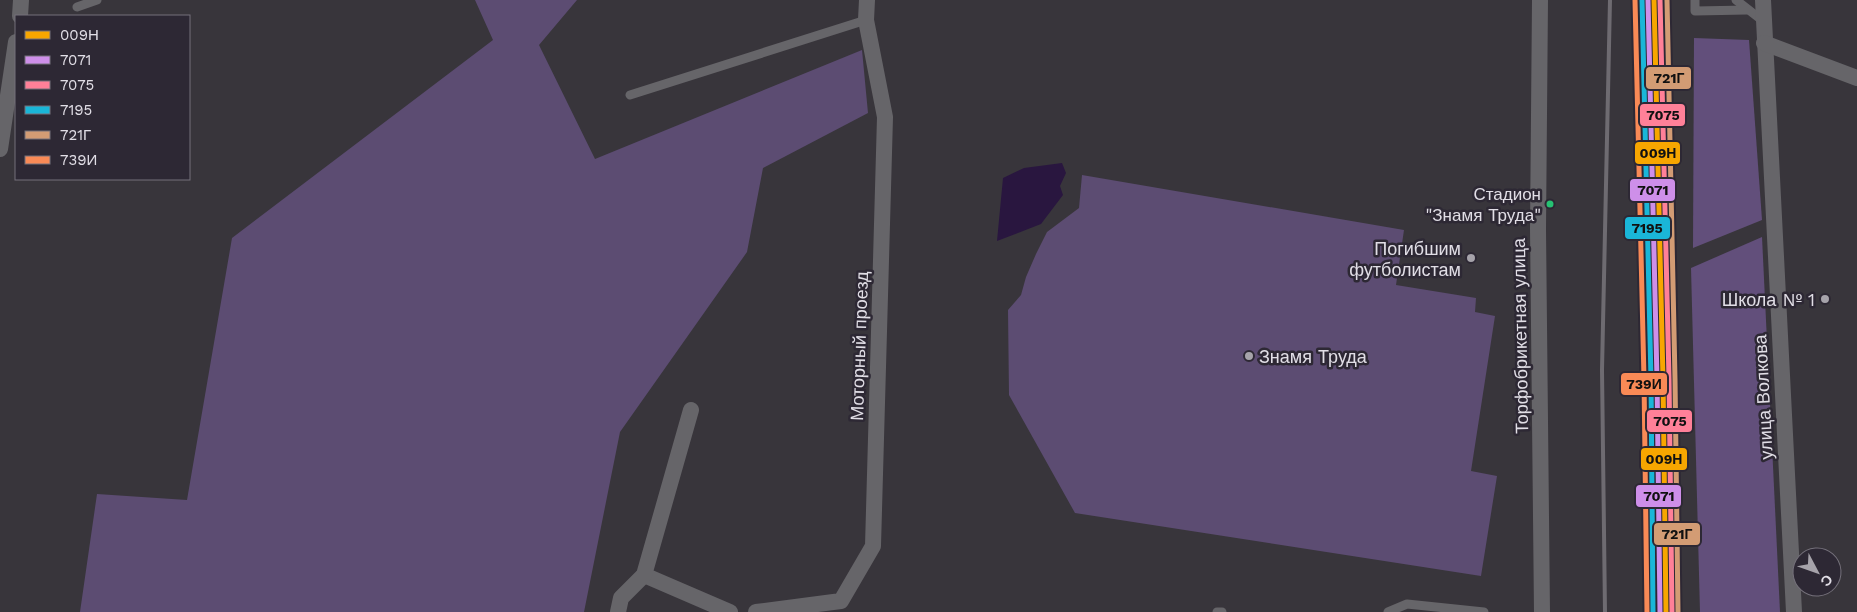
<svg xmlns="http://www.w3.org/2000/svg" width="1857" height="612" font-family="'Work Sans',sans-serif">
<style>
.green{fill:#5c4c72}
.forest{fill:#624f7b}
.water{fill:#29163f}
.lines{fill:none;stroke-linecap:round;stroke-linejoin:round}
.service{stroke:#666569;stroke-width:9}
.minor{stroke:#666569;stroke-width:16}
.rail{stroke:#6e6b71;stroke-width:4}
.rail-1-casing{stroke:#2d2834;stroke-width:9}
.rail-2-casing{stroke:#2d2834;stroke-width:9}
.rail-3-casing{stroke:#2d2834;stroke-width:9}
.rail-4-casing{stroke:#2d2834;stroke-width:9}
.rail-5-casing{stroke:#2d2834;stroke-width:9}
.rail-6-casing{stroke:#2d2834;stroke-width:9}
.rail-1{stroke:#f7a600;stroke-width:5}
.rail-2{stroke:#ce8fe9;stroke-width:5}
.rail-3{stroke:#ff8098;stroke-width:5}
.rail-4{stroke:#1ab6d8;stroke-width:5}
.rail-5{stroke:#d39c74;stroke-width:5}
.rail-6{stroke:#f98a56;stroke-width:5}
.bus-dot{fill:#26c172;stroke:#2d2834;stroke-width:2}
.poi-dot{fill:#a6a3aa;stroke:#2d2834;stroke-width:2}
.labels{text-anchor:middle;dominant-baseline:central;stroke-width:5;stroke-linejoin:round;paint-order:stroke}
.bus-label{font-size:17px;fill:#e1dee6;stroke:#2d2834;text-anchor:end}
.poi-label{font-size:18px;fill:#e1dee6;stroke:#2d2834;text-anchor:end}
.street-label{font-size:18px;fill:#e1dee6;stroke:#2d2834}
.line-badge{stroke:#2d2834;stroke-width:2}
.pale-badge-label{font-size:14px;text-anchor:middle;font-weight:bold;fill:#111}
</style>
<rect width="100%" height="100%" fill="#38353b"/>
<g class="green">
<polygon points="475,0 577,0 539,45 595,159 862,50 868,113 763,168 747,252 620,432 584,612 80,612 97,494 187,500 232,238 493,40"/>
<polygon points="1082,175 1404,230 1396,285 1476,298 1475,312 1495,316 1471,471 1497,476 1481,576 1075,513 1009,395 1008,310 1021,295 1026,277 1036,254 1047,232 1079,208"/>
</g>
<g class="forest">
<polygon points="1694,38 1749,40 1762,220 1693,248"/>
<polygon points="1762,237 1780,612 1700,612 1691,268"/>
</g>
<polygon class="water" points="1062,163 1066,173 1060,186 1063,195 1041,224 997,241 1003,178 1024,168"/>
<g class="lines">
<g class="service">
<polyline points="1695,0 1695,11 1747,10"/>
<polyline points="1736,0 1763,21"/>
<polyline points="77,7 97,0"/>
<polyline points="630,95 866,20"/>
<polyline points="1217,612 1222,612"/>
<polyline points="1388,612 1407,604 1484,612"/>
</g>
<g class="minor">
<polyline points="1540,0 1538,229 1542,612"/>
<polyline points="1763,0 1794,612"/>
<polyline points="20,16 21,0"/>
<polyline points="1764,43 1857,78"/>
<polyline points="0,149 16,42"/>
<polyline points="644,575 730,612"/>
<polyline points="618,612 621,598 644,575 691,410"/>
<polyline points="756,612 841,601 873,546 885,117 866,20 867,0"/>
</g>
<polyline class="rail" points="1605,612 1602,370 1610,0"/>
<g class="rail-1-casing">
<polyline id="rail-1" points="1654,0 1663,379 1666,612"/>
</g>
<g class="rail-2-casing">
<polyline id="rail-2" points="1648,0 1657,379 1660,612"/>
</g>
<g class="rail-3-casing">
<polyline id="rail-3" points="1660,0 1669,379 1672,612"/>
</g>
<g class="rail-4-casing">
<polyline id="rail-4" points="1642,0 1651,379 1653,612"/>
</g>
<g class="rail-5-casing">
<polyline id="rail-5" points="1667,0 1675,379 1678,612"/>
</g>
<g class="rail-6-casing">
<polyline id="rail-6" points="1635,0 1644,379 1647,612"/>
</g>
<use href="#rail-1" class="rail-1"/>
<use href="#rail-2" class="rail-2"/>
<use href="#rail-3" class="rail-3"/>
<use href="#rail-4" class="rail-4"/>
<use href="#rail-5" class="rail-5"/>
<use href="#rail-6" class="rail-6"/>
</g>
<circle class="bus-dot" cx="1550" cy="204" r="4.5"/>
<g class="poi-dot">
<circle cx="1471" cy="258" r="5"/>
<circle cx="1825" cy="299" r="5"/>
<circle cx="1249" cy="356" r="5"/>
</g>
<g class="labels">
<g class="bus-label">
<text x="1541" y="194">Стадион<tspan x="1541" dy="21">"Знамя Труда"</tspan></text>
</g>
<g class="poi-label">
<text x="1461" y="248">Погибшим<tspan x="1461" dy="21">футболистам</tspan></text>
<text x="1815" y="299">Школа № 1</text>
<text x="1259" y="356" text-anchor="start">Знамя Труда</text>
</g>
<g class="street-label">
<text transform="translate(1520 336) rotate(-91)">Торфобрикетная улица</text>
<text transform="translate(859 346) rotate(-88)">Моторный проезд</text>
<text transform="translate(1763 397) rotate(-93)">улица Волкова</text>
</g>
</g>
<g class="line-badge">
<rect x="1645" y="66" width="47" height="24" rx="5" fill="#d39c74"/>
<rect x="1639" y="103" width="47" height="24" rx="5" fill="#ff8098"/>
<rect x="1634" y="141" width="47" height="24" rx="5" fill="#f7a600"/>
<rect x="1629" y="178" width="47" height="24" rx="5" fill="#ce8fe9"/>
<rect x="1624" y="216" width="47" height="24" rx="5" fill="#1ab6d8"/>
<rect x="1620" y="372" width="48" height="24" rx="5" fill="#f98a56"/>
<rect x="1646" y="409" width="47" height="24" rx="5" fill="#ff8098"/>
<rect x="1640" y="447" width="48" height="24" rx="5" fill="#f7a600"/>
<rect x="1635" y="484" width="47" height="24" rx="5" fill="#ce8fe9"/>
<rect x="1653" y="522" width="48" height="24" rx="5" fill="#d39c74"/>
</g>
<g class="pale-badge-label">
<text x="1669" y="83">721Г</text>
<text x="1663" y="120">7075</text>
<text x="1658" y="158">009Н</text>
<text x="1653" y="195">7071</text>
<text x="1647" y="233">7195</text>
<text x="1644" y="389">739И</text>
<text x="1670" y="426">7075</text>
<text x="1664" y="464">009Н</text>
<text x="1659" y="501">7071</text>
<text x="1677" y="539">721Г</text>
</g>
<rect x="15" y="15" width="175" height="165" fill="#2d2834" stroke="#75717b"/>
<rect x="25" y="31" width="25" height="8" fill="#f7a600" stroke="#75717b"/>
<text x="60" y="40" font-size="15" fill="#e1dee6">009Н</text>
<rect x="25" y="56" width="25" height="8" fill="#ce8fe9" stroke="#75717b"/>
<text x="60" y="65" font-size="15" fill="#e1dee6">7071</text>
<rect x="25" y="81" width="25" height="8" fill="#ff8098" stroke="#75717b"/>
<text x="60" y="90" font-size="15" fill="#e1dee6">7075</text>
<rect x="25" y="106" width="25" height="8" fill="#1ab6d8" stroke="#75717b"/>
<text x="60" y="115" font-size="15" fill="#e1dee6">7195</text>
<rect x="25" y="131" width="25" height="8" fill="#d39c74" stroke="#75717b"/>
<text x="60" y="140" font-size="15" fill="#e1dee6">721Г</text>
<rect x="25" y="156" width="25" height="8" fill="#f98a56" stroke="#75717b"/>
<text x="60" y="165" font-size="15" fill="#e1dee6">739И</text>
<g transform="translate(1817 572) rotate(131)"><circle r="24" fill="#2d2834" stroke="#75717b"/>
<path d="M0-4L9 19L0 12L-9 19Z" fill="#a6a3aa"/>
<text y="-8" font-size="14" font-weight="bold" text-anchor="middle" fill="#e1dee6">С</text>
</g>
</svg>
